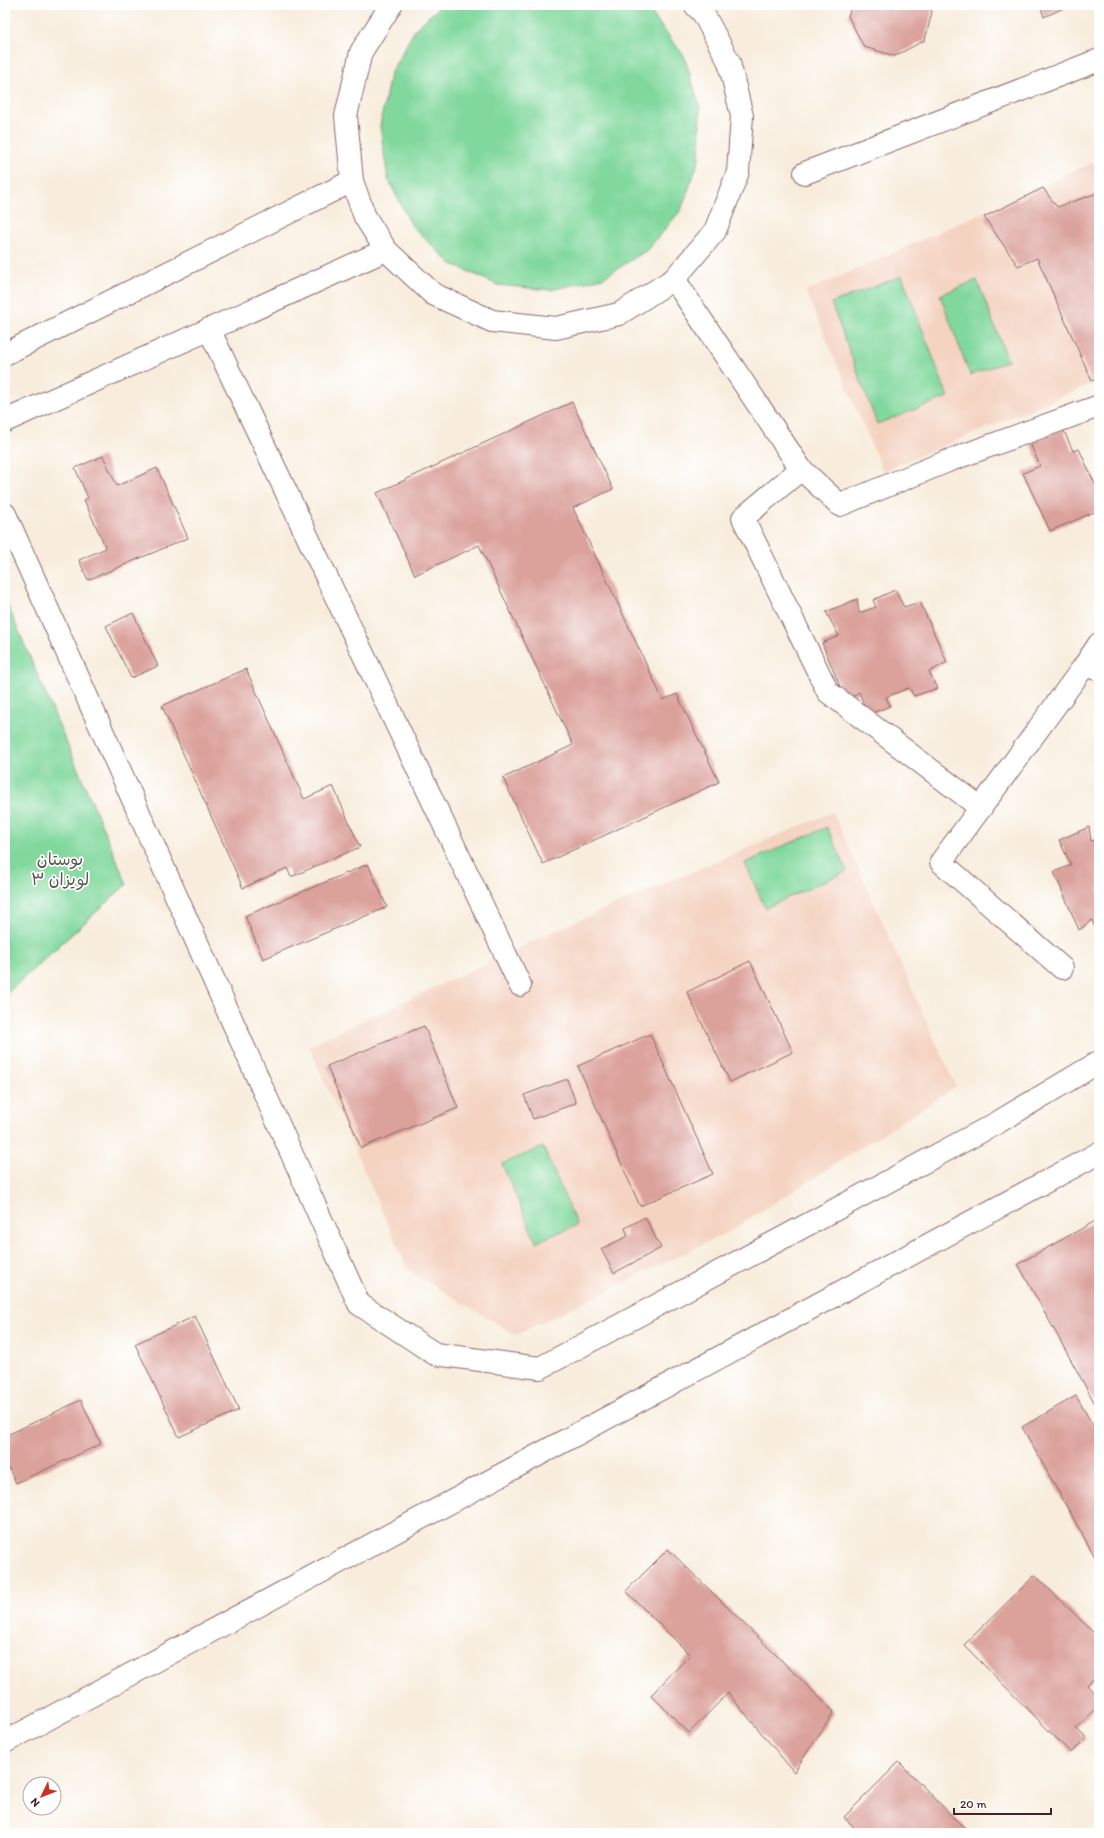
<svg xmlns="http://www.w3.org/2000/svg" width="1104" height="1838" font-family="Itim,'Playpen Sans Arabic',sans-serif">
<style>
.built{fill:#f4d3c1}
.green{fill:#81d89d;stroke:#667c64}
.building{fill:#dba19b}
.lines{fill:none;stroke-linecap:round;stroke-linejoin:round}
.minor-casing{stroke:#876769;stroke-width:24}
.minor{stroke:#fff;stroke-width:22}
.labels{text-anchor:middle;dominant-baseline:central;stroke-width:3.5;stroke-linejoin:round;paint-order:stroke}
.park-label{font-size:17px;fill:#5a564d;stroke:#fff}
</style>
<rect width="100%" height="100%" fill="#fff"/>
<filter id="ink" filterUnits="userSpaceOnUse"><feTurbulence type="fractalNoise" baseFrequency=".025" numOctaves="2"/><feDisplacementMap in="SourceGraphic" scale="8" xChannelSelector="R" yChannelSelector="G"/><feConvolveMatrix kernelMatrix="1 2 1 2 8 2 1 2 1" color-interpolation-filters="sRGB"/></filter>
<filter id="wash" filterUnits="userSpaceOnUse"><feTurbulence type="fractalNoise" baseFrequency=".012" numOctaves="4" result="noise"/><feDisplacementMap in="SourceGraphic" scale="16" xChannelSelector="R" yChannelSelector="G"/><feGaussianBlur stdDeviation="0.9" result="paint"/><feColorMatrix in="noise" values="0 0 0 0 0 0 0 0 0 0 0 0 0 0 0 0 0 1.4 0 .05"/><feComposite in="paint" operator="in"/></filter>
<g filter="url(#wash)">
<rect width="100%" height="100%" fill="#f8eddd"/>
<g class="built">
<polygon points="1099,160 1099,381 883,471 806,292"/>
<polygon points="833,812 956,1087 730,1231 516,1335 408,1270 309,1046 579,920"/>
</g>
<g class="green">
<polygon points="442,5 638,5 652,14 684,56 700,107 699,160 681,210 647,250 603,278 551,290 498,285 450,263 412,226 388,179 380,126 390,74 416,28"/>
<polygon points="902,276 948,397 877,424 831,303"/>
<polygon points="977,280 1008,361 970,375 940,295"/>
<polygon points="5,599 127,884 5,995"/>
<polygon points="827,827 847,871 765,908 745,863"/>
<polygon points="543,1147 577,1225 536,1242 502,1164"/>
</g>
<g id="blocks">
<g class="building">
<polygon points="852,5 928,5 932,12 925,40 895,56 864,47 848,16"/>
<polygon points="1040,5 1065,5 1066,7 1044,17"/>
<polygon points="1043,188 1057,207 1095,194 1099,200 1099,378 1092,381 1037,258 1018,266 984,217"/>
<polygon points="572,402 613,489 573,508 663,700 677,694 719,782 543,864 503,778 573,745 479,545 415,575 377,493"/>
<polygon points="1063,429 1073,451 1079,449 1099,493 1099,510 1050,531 1023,473 1040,466 1030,443"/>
<polygon points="103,456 117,486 157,468 188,538 88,580 79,560 106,548 84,500 88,498 75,468"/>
<polygon points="895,590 904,607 920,602 947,662 929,672 938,688 914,696 909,688 886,697 890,706 868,715 859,692 846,701 822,643 839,636 826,612 857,599 859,613 876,607 873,600"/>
<polygon points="133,613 158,666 131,678 106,626"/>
<polygon points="246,669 304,799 333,786 360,847 291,877 287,868 243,888 162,706"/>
<polygon points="1089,827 1091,841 1099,839 1099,938 1092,920 1079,930 1054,872 1071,865 1059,840"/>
<polygon points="368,864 387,907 263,959 245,916"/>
<polygon points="750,961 793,1052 730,1082 687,992"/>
<polygon points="424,1026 458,1108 361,1148 327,1066"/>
<polygon points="650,1034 713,1174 640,1206 578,1066"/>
<polygon points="567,1079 576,1103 533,1119 524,1095"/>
<polygon points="645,1217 661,1248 614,1273 601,1249 628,1236 625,1228"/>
<polygon points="1099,1219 1099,1411 1018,1264"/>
<polygon points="195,1316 239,1410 179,1437 135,1344"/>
<polygon points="1076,1396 1099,1436 1099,1564 1022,1427"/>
<polygon points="81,1400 101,1444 16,1483 5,1460 5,1436"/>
<polygon points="668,1549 834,1712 794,1772 728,1693 689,1733 651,1695 690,1655 626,1591"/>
<polygon points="1035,1575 1099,1638 1099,1674 1087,1685 1099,1698 1099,1706 1076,1728 1086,1738 1071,1753 964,1645"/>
<polygon points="899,1762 969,1833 860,1833 844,1817"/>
</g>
</g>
</g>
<g filter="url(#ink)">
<use href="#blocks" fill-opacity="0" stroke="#876769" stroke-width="1"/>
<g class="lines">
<g class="minor-casing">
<g id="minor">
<polyline points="391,5 361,52 346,116 352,181 365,217 386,250 433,294 492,321 556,328 619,314 674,279 715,231 738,172 742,116 729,62 703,13 695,5"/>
<polyline points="805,173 1099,60"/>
<polyline points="674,279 801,469 743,518 828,692 981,808"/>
<polyline points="209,329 520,985"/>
<polyline points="5,354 352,181"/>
<polyline points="5,421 386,250"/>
<polyline points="801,469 840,505 948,461 1099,406"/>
<polyline points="5,514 359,1304 435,1354 540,1368 995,1124 1099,1062"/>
<polyline points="1085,665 1099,644"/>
<polyline points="1062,968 941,862 1085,665 1099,670"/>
<polyline points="5,1742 1099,1153"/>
</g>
</g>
<use href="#minor" class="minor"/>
</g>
</g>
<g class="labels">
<g class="park-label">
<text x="60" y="859">بوستان<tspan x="60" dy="20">لویزان ۳</tspan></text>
</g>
</g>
<rect width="1104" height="1838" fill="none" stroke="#fff" stroke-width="20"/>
<g transform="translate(42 1796) rotate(227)"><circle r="19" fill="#ffffff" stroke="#b7a5aa"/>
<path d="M0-3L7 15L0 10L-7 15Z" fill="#c8321e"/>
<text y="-6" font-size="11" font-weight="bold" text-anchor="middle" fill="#4a1f2b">N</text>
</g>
<path d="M954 1808v6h97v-6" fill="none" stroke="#4a1f2b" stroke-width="2"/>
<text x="960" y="1808" font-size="12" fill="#4a1f2b" stroke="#ffffff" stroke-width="3" paint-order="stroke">20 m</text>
</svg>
